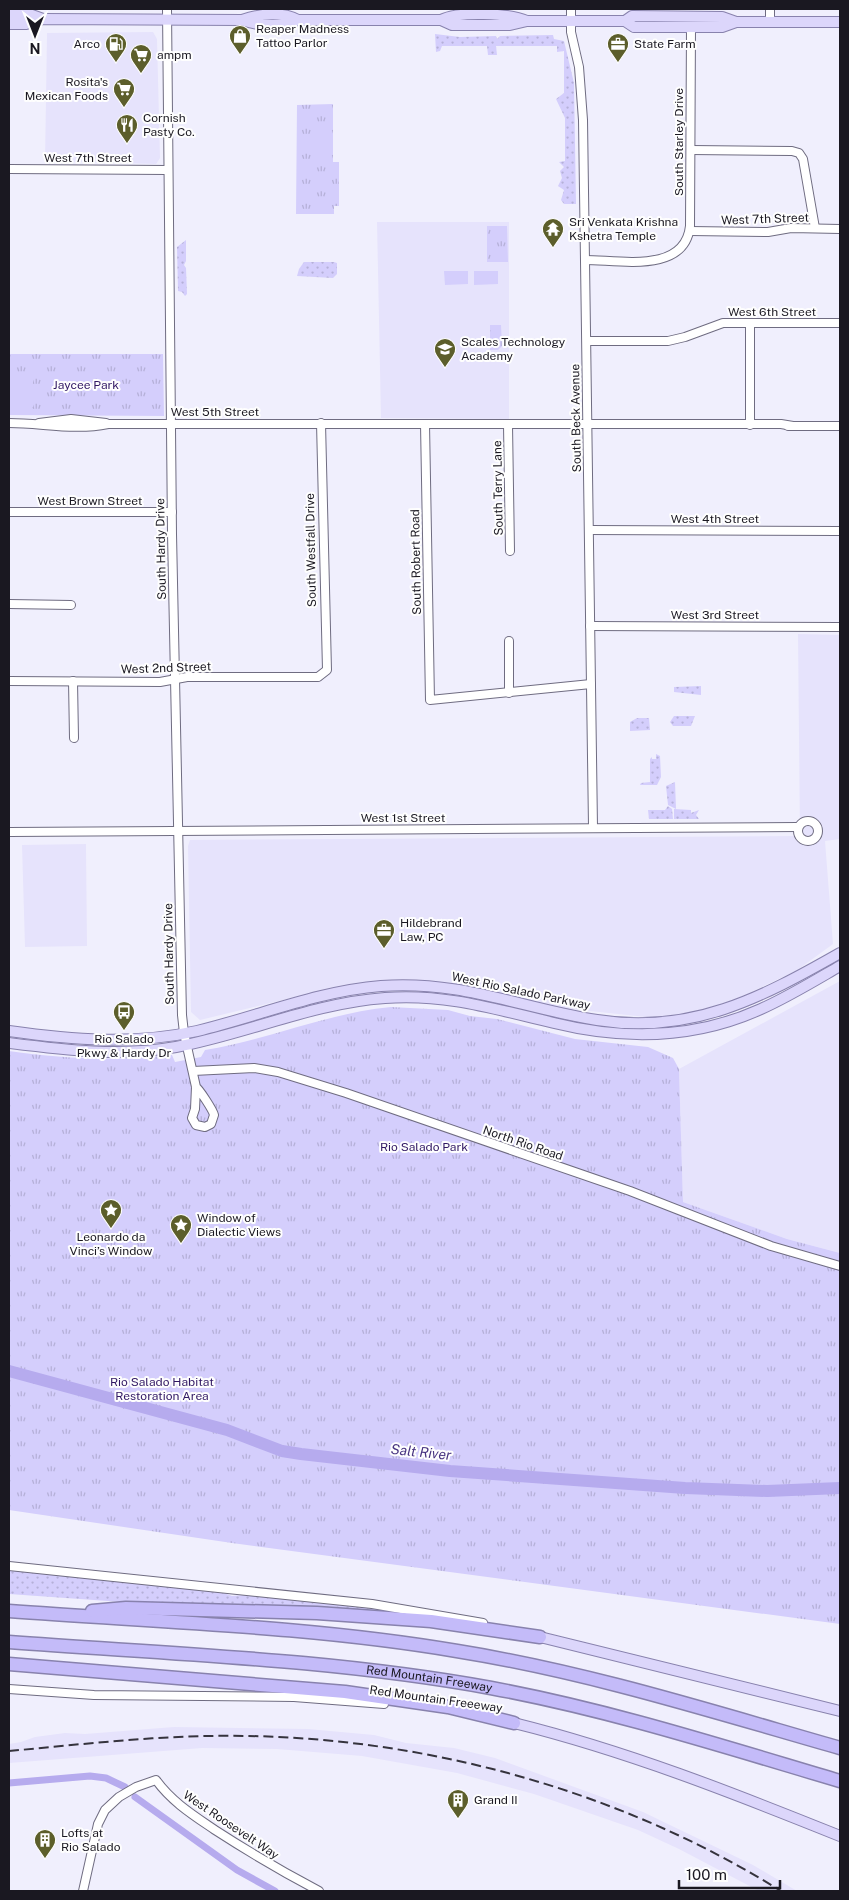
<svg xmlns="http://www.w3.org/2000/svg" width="849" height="1900" font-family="'Public Sans',sans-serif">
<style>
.built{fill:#e6e3fc}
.grass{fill:url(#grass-dots)}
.park{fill:url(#park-tufts)}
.pitch{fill:#d4cefc}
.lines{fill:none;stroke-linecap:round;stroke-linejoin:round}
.canal{stroke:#b6abee;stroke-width:7}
.river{stroke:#b6abee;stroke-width:12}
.minor-casing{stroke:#6f6c81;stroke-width:10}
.major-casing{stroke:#8882ad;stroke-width:12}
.highway-casing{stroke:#8882ad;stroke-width:15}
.minor{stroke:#fff;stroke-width:8}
.major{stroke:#dcd6fb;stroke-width:10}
.highway{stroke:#c4bbf9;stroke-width:12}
.rail{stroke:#35333d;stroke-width:2;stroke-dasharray:10 5;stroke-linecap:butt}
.labels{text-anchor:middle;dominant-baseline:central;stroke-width:4;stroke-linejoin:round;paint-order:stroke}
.poi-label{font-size:12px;fill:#1a1821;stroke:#fefefe;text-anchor:start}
.street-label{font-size:12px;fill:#1a1821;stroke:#fefefe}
.park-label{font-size:12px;fill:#301763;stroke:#fefefe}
.water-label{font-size:14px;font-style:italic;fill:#473380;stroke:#fefefe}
</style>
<defs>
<pattern id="grass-dots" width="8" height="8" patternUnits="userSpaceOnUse" patternTransform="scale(1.25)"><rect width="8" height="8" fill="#d4cefc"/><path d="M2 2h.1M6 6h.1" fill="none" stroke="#b5b0d8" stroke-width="1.8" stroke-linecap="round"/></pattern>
<pattern id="park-tufts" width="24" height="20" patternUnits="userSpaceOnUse" patternTransform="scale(1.25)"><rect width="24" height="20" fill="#d4cefc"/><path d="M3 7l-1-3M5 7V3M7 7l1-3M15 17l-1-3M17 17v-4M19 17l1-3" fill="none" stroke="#b5b0d8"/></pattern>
</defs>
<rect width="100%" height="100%" fill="#f0effd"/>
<g class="built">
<polygon points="153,32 157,39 160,158 156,164 45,161 47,33"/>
<polygon points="377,222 509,222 509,419 381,418"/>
<polygon points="798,634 840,635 840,839 825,841 833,944 796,971 723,1005 675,1016 646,1017 562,1008 489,991 428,981 403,980 363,983 324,990 200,1020 191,1012 188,846 190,840 800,836"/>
<polygon points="86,844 87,946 25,947 22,845"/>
<polygon points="840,981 840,1253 787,1239 683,1202 679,1069"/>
<polygon points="174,1727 308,1729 374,1735 406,1743 454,1748 495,1758 643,1812 753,1865 797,1891 759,1891 679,1849 638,1830 534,1794 457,1773 362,1756 277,1749 202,1748 9,1763 9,1744 21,1742 35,1737 65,1733 85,1734"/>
</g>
<g class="grass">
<polygon points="435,34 460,37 496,36 497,39 500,36 553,35 554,39 564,41 574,83 576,204 564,204 561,200 564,190 558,186 562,178 560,171 564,167 559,162 565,161 565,118 556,99 564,93 564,51 557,52 557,46 496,46 497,55 488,55 487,46 442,46 440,51 436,52"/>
<polygon points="186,240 186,261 184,265 186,268 187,294 185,296 182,292 178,291 177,247"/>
<polygon points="304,262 334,262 337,263 337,274 333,278 297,276 299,269"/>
<polygon points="701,686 701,695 674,692 674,687"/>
<polygon points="674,716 695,716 691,726 673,726 670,722"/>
<polygon points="637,718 649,718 650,730 630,731 630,722"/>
<polygon points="656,754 660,756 661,777 657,785 640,785 641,783 650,782 650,759 652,757 652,759 656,759"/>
<polygon points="675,782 676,809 668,805 666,786"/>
<polygon points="668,806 672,809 673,819 649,819 648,810 665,810"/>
<polygon points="674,809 691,810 691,813 699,810 696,815 699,819 674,819"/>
<polygon points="9,1570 224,1593 232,1596 245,1595 413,1613 207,1608 9,1594"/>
</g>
<g class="park">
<polygon points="333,104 333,162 339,162 339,206 334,206 334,214 296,214 297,105"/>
<polygon points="487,226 507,226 508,262 487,262"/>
<polygon points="490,325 501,325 502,346 498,350 490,350"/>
<polygon points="9,354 163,354 164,416 9,415"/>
<path d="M391,1007L448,1010L470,1016L497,1019L575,1039L648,1047L673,1058L679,1069L683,1202L787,1239L840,1253V1624L232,1543L9,1510V1051C65,1059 115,1061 172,1055L175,1062L201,1057L205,1050C268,1040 327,1013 391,1007Z"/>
</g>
<g class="pitch">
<rect x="315" y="133" width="15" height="26"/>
<polygon points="444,271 468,271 468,284 445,285"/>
<polygon points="474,271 498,271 498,284 474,285"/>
<rect x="9" y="376" width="24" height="31"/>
<rect x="59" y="378" width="15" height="21"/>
</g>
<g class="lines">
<g class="canal">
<polyline points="9,1369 10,1371"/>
<polyline points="9,1783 90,1776 106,1778 125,1787"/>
<polyline points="135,1797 237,1870 275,1891"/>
</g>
<polyline class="river" points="9,1371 227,1430 282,1451 301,1454 450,1471 685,1488 767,1491 840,1488"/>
<g class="minor-casing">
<g id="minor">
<path d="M167,9L172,534L182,1015L184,1033L196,1087L195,1109L192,1118L196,1125L205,1127L211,1124L214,1115C213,1110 199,1089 196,1087"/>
<polyline points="571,9 571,32 579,67 583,120 593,827"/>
<polyline points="770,9 770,21"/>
<polyline points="691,150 792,151 799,153 803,159 815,228"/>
<polyline points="9,169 168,170"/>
<polyline points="690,231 768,232 791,228 840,229"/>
<path d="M585,260C620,260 685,274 690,226L691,27"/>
<polyline points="750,323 750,425"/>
<polyline points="587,341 668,341 685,337 723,323 840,323"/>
<path d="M9,423C42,423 75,431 108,424C333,423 557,424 781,424L793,426"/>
<polyline points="39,423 71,419 106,423"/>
<polyline points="425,424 430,700 591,684"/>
<polyline points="508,425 510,551"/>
<polyline points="788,426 840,426"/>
<polyline points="9,512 172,512"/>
<polyline points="589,530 840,531"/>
<polyline points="9,604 71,605"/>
<polyline points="590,626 840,627"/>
<polyline points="509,641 509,693"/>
<polyline points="9,681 160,682 187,677 318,677 327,670 321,423"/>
<polyline points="73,681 74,738"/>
<circle cx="808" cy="831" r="10"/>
<polyline points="9,832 798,827"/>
<polyline points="193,1071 254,1068 278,1072 346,1093 630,1191 771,1246 840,1266"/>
<polyline points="9,1566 372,1604 483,1623"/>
<polyline points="9,1689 94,1695 294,1697 384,1704"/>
<path d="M83,1891L98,1824L105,1810L119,1797L136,1787L156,1780C172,1802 193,1815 215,1830C249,1852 283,1872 319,1891"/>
</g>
</g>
<g class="major-casing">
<g id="major">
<polyline points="9,14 29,14 43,19"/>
<path d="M242,20C260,14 281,11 298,20"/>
<path d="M441,20C460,11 507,13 527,21"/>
<polyline points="625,21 634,27 722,27 736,22"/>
<path d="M9,24H26L43,19L242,20C260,26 280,27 298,20H441L452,25H510L527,21H625L632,16L722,17L736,22H840"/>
<path d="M9,1031C72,1040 134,1045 197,1031C259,1016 318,991 381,986C461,980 521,1008 597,1020C691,1035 761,998 840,953"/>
<path d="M9,1043C65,1050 120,1057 176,1047C246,1034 313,1003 385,998C444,993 498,1010 554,1023C623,1040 695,1039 761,1009C788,997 814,981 840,966"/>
<polyline points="540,1637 840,1711"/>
<path d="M514,1723C627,1751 733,1793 840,1836"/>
</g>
</g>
<g class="highway-casing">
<g id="highway">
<path d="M9,1611C158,1622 309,1626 457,1651C588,1672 714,1712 840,1748"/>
<polyline points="92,1611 126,1608 317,1613 431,1621 540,1637"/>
<path id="s1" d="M9,1642C170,1654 332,1659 491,1688C610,1710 725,1747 840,1781"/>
<polyline points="9,1664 345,1692 448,1707 514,1723"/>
</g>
</g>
<use href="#minor" class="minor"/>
<use href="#major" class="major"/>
<use href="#highway" class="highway"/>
<path class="rail" d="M9,1751C75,1745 142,1737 209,1736C407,1732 613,1786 781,1891"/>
</g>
<defs>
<g id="shop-pin" transform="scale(1.125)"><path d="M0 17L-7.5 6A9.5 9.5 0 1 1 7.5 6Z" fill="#5c5e2b" stroke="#fefefe"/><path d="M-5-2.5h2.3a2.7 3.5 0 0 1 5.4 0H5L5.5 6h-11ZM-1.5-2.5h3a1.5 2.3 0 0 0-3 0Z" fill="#fff"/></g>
<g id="fuel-pin" transform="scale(1.125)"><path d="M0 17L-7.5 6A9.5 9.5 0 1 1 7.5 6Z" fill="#5c5e2b" stroke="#fefefe"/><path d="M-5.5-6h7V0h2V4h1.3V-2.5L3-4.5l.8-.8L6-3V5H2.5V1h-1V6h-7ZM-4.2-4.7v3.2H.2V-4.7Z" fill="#fff"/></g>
<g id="office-pin" transform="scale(1.125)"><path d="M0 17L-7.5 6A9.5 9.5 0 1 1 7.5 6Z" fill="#5c5e2b" stroke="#fefefe"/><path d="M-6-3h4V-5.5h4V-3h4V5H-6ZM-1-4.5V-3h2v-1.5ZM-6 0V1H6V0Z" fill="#fff"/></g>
<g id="supermarket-pin" transform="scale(1.125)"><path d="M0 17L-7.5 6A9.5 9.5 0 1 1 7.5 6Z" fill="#5c5e2b" stroke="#fefefe"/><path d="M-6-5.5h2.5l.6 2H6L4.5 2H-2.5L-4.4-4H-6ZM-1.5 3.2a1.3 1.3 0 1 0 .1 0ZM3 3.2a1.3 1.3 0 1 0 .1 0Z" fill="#fff"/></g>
<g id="restaurant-pin" transform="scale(1.125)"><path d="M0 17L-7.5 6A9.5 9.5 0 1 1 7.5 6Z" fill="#5c5e2b" stroke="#fefefe"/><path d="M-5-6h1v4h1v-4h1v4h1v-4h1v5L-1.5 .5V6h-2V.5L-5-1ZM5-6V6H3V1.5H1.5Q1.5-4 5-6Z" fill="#fff"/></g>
<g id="temple-pin" transform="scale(1.125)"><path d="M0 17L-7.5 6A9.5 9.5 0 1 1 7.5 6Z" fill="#5c5e2b" stroke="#fefefe"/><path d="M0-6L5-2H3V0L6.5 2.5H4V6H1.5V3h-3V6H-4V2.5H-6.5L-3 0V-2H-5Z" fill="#fff"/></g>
<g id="school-pin" transform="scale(1.125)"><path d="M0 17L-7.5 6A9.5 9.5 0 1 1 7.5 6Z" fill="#5c5e2b" stroke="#fefefe"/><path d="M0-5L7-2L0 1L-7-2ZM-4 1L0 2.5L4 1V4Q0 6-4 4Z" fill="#fff"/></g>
<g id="bus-pin" transform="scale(1.125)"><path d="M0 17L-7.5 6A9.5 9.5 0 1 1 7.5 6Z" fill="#5c5e2b" stroke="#fefefe"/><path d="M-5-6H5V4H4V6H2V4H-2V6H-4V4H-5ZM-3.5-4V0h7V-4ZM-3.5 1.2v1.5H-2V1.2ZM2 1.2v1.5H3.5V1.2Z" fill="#fff"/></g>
<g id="sight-pin" transform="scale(1.125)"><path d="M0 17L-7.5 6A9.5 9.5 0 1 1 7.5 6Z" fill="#5c5e2b" stroke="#fefefe"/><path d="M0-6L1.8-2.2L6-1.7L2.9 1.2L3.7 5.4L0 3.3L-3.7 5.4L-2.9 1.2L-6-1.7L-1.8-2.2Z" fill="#fff"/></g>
<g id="building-pin" transform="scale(1.125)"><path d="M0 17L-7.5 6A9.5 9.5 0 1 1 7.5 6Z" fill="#5c5e2b" stroke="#fefefe"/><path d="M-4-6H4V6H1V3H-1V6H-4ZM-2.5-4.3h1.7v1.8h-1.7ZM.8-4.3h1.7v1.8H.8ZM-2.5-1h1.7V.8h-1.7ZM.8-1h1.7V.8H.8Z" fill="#fff"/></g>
</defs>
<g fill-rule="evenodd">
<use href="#shop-pin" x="240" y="36"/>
<use href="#fuel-pin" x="116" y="44"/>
<use href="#office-pin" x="618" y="44"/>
<use href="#supermarket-pin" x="141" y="55"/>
<use href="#supermarket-pin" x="124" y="89"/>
<use href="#restaurant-pin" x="127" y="125"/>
<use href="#temple-pin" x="553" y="229"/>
<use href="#school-pin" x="445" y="349"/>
<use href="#office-pin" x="384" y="930"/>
<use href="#bus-pin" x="124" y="1012"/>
<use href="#sight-pin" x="111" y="1210"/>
<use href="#sight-pin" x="181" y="1225"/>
<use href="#building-pin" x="458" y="1800"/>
<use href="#building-pin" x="45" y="1840"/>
</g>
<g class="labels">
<g class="poi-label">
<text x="256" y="29">Reaper Madness<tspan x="256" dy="14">Tattoo Parlor</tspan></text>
<text x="100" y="44" text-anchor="end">Arco</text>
<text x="634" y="44">State Farm</text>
<text x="157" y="55">ampm</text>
<text x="108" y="82" text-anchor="end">Rosita's<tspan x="108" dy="14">Mexican Foods</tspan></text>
<text x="143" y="118">Cornish<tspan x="143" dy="14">Pasty Co.</tspan></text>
<text x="569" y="222">Sri Venkata Krishna<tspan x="569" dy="14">Kshetra Temple</tspan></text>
<text x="461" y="342">Scales Technology<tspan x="461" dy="14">Academy</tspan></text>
<text x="400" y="923">Hildebrand<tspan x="400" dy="14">Law, PC</tspan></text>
<text x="124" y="1039" text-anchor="middle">Rio Salado<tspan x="124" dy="14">Pkwy &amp; Hardy Dr</tspan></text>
<text x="197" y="1218">Window of<tspan x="197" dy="14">Dialectic Views</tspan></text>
<text x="111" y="1237" text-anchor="middle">Leonardo da<tspan x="111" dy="14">Vinci’s Window</tspan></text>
<text x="474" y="1800">Grand II</text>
<text x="61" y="1833">Lofts at<tspan x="61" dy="14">Rio Salado</tspan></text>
</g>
<g class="street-label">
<text transform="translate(679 142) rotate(-90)">South Starley Drive</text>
<text x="88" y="158">West 7th Street</text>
<text transform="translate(765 219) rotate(-2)">West 7th Street</text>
<text x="772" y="312">West 6th Street</text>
<text x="215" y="412">West 5th Street</text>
<text transform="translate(576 418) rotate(-91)">South Beck Avenue</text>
<text transform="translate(498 488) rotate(-91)">South Terry Lane</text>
<text x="90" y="501">West Brown Street</text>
<text x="715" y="519">West 4th Street</text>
<text transform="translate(161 549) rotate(-91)">South Hardy Drive</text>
<text transform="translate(311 550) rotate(-91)">South Westfall Drive</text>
<text transform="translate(416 562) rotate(-91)">South Robert Road</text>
<text x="715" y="615">West 3rd Street</text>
<text transform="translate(166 668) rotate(-2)">West 2nd Street</text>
<text x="403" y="818">West 1st Street</text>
<text transform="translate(169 954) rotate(-91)">South Hardy Drive</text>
<text transform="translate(521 991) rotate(12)">West Rio Salado Parkway</text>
<text transform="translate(523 1143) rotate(19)">North Rio Road</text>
<text stroke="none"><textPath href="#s1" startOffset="422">Red Mountain Freeway</textPath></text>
<text transform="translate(436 1699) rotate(8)">Red Mountain Freeeway</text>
<text transform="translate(231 1825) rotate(34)">West Roosevelt Way</text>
</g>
<g class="park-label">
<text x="86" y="385">Jaycee Park</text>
<text x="424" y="1147">Rio Salado Park</text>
<text x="162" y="1382">Rio Salado Habitat<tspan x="162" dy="14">Restoration Area</tspan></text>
</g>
<g class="water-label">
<text transform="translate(421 1452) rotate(6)">Salt River</text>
</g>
</g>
<rect width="849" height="1900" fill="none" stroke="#1a1821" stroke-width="20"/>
<g transform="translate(35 35) rotate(180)" stroke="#fefefe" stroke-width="4" paint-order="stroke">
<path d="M0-4L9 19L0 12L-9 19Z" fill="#1a1821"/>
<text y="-8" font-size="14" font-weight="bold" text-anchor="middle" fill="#1a1821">N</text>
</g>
<path d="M679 1880v8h101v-8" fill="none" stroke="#1a1821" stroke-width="2.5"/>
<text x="686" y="1880" font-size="15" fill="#1a1821" stroke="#fefefe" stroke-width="4" paint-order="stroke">100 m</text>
</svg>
